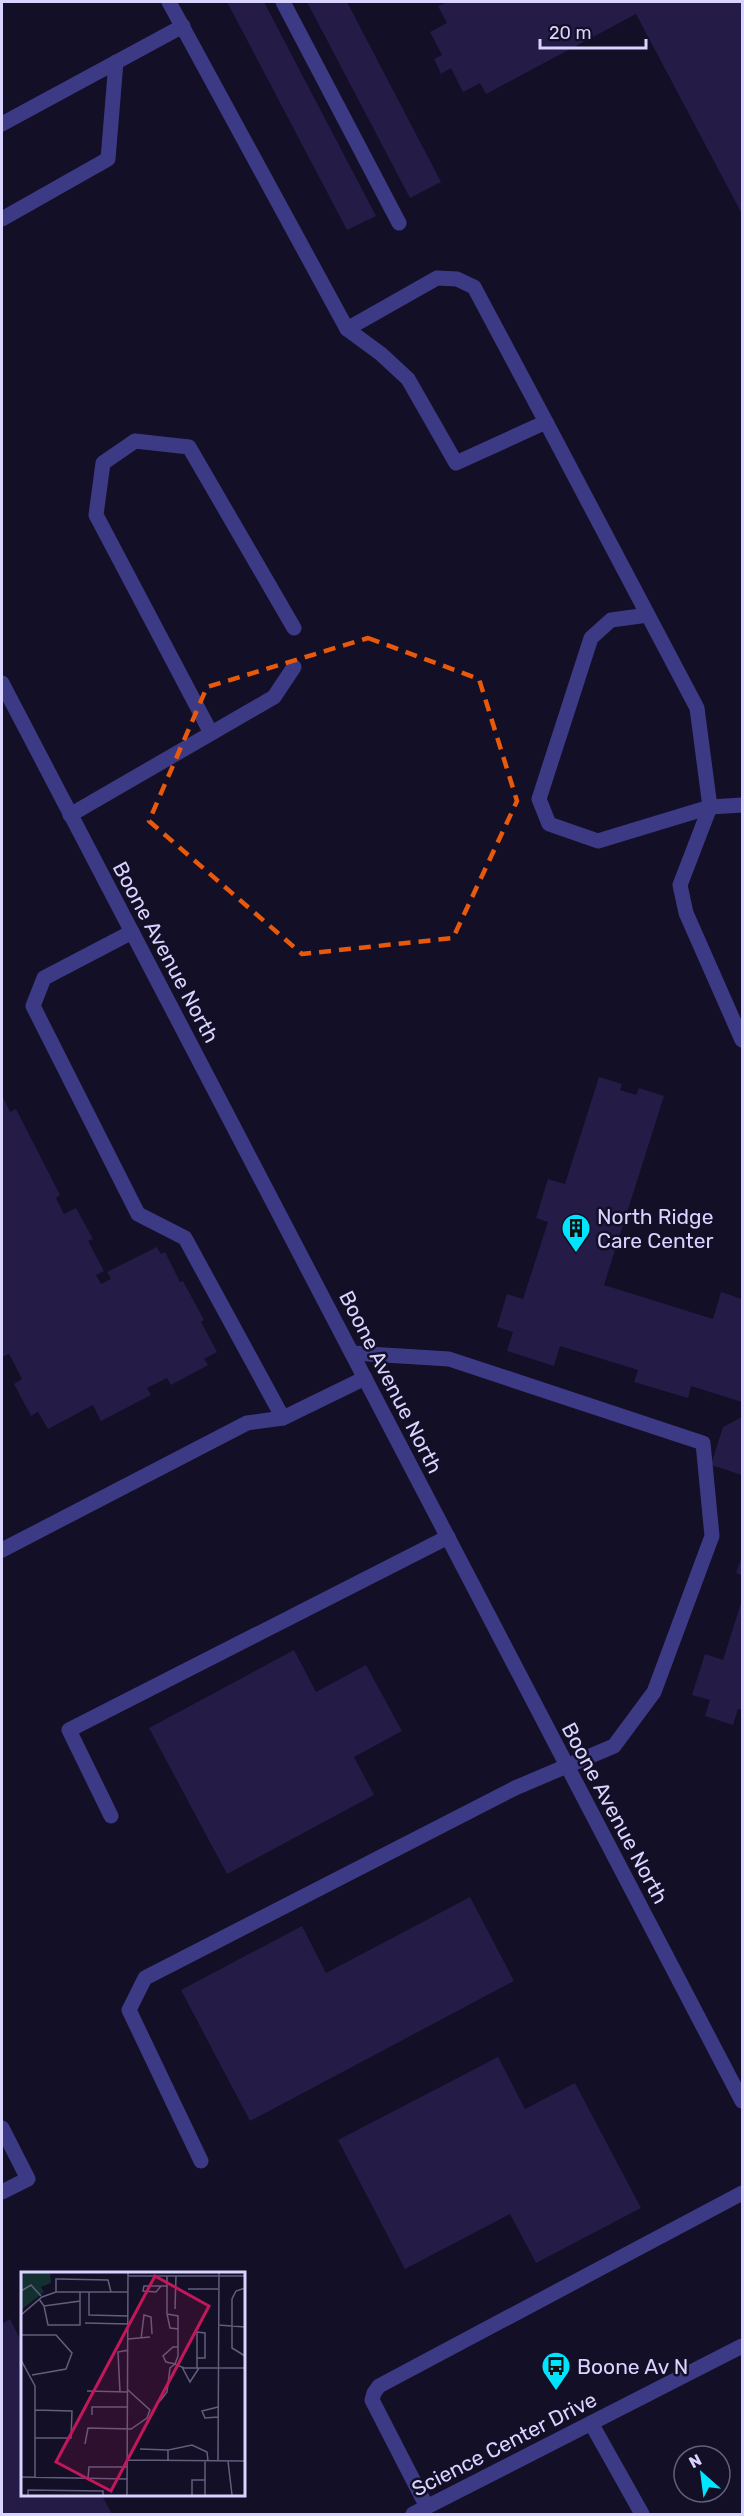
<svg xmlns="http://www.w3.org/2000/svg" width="744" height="2516" font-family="Rubik,sans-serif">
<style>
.building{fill:#241b47}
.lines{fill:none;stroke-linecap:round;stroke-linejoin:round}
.service{stroke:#3d3a85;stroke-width:15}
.minor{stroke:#3d3a85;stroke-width:15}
.tertiary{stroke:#3d3a85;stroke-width:15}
.marked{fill:none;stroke:#e8590c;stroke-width:4.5;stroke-dasharray:12 8;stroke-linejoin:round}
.labels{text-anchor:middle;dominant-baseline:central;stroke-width:5;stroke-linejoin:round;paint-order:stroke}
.street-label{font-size:21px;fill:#d9d4ff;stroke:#130f26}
.poi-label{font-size:21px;fill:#d9d4ff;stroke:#130f26;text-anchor:start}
.inset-road{fill:none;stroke:#625e7d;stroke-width:1.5}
.view{fill:#c2185b;fill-opacity:0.15;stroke:#c2185b;stroke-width:3}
.inset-edge{fill:none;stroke:#d9d4ff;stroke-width:3}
</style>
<rect width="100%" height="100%" fill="#130f26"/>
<g class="building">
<polygon points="227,2 264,2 376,216 347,230"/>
<polygon points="307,2 347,2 441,182 410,198"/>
<polygon points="448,2 742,2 742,214 636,14 486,94 480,83 463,92 451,68 441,74 434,59 442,55 430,32 447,23 438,6"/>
<polygon points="599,1077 622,1084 620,1090 636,1095 639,1088 664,1096 604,1285 713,1319 721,1292 742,1299 742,1402 691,1386 688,1398 634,1382 638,1370 560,1346 554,1366 507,1351 513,1332 497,1327 507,1294 523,1299 548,1222 536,1218 548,1179 565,1184"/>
<polygon points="2,1095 10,1112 16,1109 60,1195 56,1198 64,1214 76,1208 93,1239 88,1241 104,1271 96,1275 101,1284 111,1279 107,1272 157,1247 161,1254 165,1252 180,1282 183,1281 204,1320 201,1322 217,1352 204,1359 208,1365 171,1385 167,1378 147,1388 151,1395 101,1421 93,1405 48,1429 38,1412 31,1416 14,1384 22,1379 9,1354 2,1357"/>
<polygon points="742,1417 742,1475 711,1465 723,1427"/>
<polygon points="742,1556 742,1575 736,1573"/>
<polygon points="742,1600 742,1710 738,1709 733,1725 705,1716 710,1700 692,1695 705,1654 723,1660"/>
<polygon points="294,1650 316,1692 366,1665 402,1731 354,1757 374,1795 227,1874 149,1728"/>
<polygon points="470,1897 514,1981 250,2121 181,1990 302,1926 326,1973"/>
<polygon points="498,2057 525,2109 575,2083 641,2208 536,2263 510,2214 405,2269 338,2140"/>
<polygon points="10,2319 22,2343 22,2494 101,2494 112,2514 2,2514 2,2324"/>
</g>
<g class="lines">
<g class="service">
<polyline points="169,2 347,329 381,354 408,379 456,463 546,422 697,708 710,807 598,841 549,824 539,799 591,638 611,620 648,615"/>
<polyline points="283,2 399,223"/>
<polyline points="2,124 183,26"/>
<polyline points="2,219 108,159 116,62"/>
<polyline points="347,329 437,278 457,279 474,287 546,422"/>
<polyline points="211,733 96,515 103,463 135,441 189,447 294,628"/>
<polyline points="710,807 680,885 686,913 742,1040"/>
<polyline points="70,815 274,697 294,667"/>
<polyline points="132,932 44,978 33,1006 138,1214 185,1238 283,1418"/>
<polyline points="2,1550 247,1423 283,1418 365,1378"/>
<polyline points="111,1816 69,1730 448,1537"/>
<polyline points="2,2128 28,2179 2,2192"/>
<polyline points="201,2161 129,2010 145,1978 515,1788 614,1746 654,1692 712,1536 703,1443 449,1359 352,1353"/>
<polyline points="591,2423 642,2514"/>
<polyline points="427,2507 372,2400 374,2393 379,2386 742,2193"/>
</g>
<polyline class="minor" points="710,807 742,805"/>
<g class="tertiary">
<polyline points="2,683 742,2101"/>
<polyline points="413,2514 742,2346"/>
</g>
</g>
<path class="marked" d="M368,638L479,679L517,801L453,938L302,954L149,821L207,687Z"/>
<defs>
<g id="building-pin" transform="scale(1.5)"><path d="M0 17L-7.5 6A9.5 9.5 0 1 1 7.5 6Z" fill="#00e5ff" stroke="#130f26"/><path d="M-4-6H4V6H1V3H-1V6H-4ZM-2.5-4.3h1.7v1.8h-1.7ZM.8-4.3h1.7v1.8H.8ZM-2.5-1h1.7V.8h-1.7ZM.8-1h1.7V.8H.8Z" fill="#111"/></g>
<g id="bus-pin" transform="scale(1.5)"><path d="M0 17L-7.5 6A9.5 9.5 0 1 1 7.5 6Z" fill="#00e5ff" stroke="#130f26"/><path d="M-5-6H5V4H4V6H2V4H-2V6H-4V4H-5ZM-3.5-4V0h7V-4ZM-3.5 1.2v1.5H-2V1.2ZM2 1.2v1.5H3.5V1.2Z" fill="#111"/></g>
</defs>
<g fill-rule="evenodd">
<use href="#building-pin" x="576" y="1228"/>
<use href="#bus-pin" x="556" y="2366"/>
</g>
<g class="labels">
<g class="street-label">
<text transform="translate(166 952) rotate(62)">Boone Avenue North</text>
<text transform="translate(391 1382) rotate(63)">Boone Avenue North</text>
<text transform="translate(615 1813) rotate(62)">Boone Avenue North</text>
<text transform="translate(504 2444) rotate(-27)">Science Center Drive</text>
</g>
<g class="poi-label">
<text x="597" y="1216">North Ridge<tspan x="597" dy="24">Care Center</tspan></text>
<text x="577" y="2366">Boone Av N</text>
</g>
</g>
<g transform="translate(21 2272)">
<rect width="224" height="224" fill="#130f26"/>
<path d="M0,0H29L30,11L20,15L23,20L0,38Z" fill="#12302f"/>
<path class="inset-road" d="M107,4H224M146,4V42L149,56L157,57V84L154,92L145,90L142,84L152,75H157M140,14L135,20L122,19L123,14H146M224,16L215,19L211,27V76L224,84M167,17H197M0,19L10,13L20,24M35,20V7H38L87,8L90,20M68,20V43L107,44M18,27L23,34L59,29V20M23,34L27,53H59V29M154,37L155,4M146,42L157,44V57M0,43L21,25L35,20H107M64,51L107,52M197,53L224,55M0,63H35L51,81L45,97L11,103M107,67L129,65M120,67L123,43L130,45L131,62M176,86H184V61L176,60V96M0,88L14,114V205M161,95L169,110L178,96M66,119L107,120M99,120L97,80L107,78M139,129L146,120L149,96L154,92L163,96H224M71,143V135H106M197,145L184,146L181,139L197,135M14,166H50L51,139L14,138M64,172L67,156L110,157L126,146L129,138L107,118M119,177L147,178M106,188L224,189M147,189V178L171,173L186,180L187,189M197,189L198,0M207,189L211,223M0,205L106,207M67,206L68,195H106M7,223V218L82,219V223M106,223L107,0M171,223V208H184M184,223V189"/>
<path class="view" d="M134,4L188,34L90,219L35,190Z"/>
<rect width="224" height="224" class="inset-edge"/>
</g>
<rect width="744" height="2516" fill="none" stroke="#d9d4ff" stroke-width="6"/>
<g transform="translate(702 2474) rotate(332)"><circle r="28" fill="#130f26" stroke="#625e7d" stroke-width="1.5"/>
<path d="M0-4.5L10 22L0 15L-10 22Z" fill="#00e5ff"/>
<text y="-9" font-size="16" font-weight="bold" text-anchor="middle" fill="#d9d4ff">N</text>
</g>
<path d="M540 39v9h106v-9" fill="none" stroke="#d9d4ff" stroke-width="3"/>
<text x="549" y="39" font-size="18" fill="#d9d4ff" stroke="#130f26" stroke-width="4.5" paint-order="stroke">20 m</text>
</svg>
